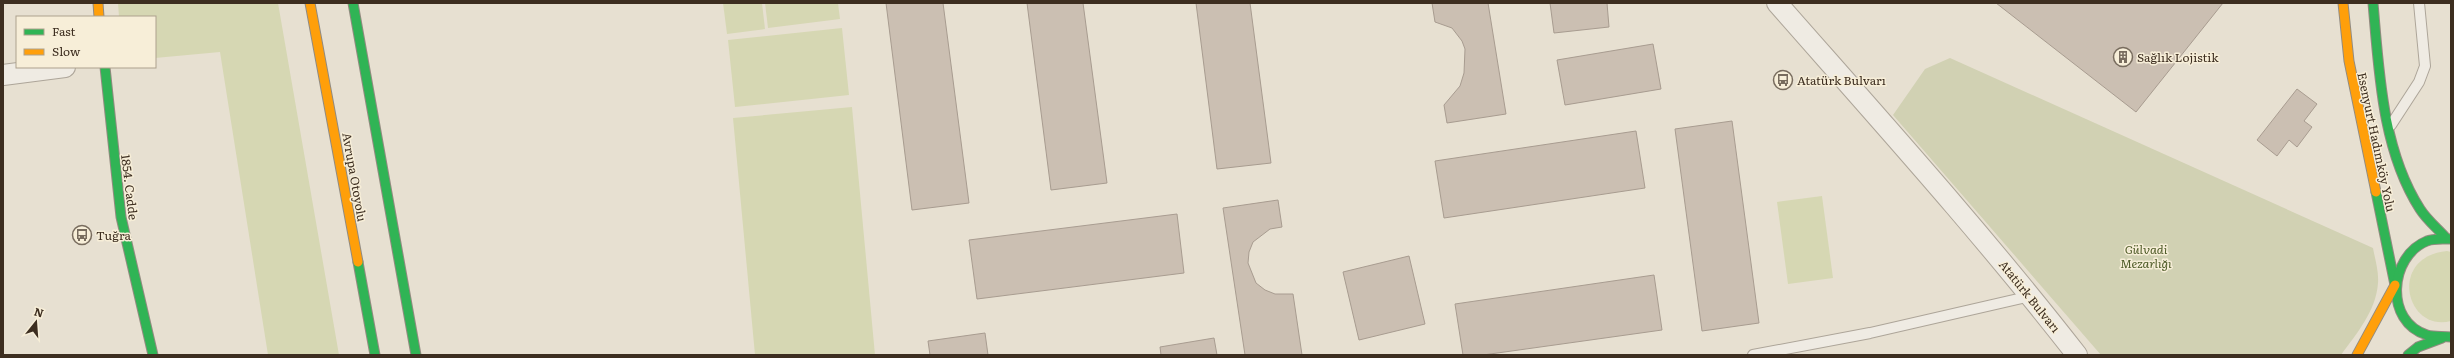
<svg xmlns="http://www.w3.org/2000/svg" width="2454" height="358" font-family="Literata,serif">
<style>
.green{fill:#d6d7b3}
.cemetery{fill:#d1d1b3}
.building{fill:#cbbfb2;stroke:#a89c90}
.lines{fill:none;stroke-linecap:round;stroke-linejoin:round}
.lane-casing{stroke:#ada599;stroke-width:12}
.street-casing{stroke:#ada599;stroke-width:22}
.fast-casing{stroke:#928b80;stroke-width:11}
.slow-casing{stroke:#928b80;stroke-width:11}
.lane{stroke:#efebe3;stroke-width:10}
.street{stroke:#efebe3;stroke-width:20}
.fast{stroke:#30b455;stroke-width:9}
.slow{stroke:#ff9f0a;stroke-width:9}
.labels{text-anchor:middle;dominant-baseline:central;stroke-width:3;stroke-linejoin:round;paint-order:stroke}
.poi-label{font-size:12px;fill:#3d2e20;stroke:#f7eed8;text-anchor:start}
.street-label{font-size:12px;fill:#3d2e20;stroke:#f7eed8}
.park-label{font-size:12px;font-style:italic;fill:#4d5a26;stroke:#f7eed8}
</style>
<rect width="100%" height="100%" fill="#e7e0d1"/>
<g class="green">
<polygon points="118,3 278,3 339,355 268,355 220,52 155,58 155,17 119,17"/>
<polygon points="723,3 762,3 765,29 727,34"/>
<polygon points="765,3 838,3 840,19 768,28"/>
<polygon points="842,28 849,95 735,107 728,40"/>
<polygon points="852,107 875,355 755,355 733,118"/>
<polygon points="1822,196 1833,278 1788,284 1777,202"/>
<path d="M2447,251L2451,252V321C2406,333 2387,257 2447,251Z"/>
</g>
<path class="cemetery" d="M1950,58L2373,248C2375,259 2379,272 2378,283C2376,311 2357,333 2341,355H2101L1893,115L1925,69Z"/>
<g class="building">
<polygon points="886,3 943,3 969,203 912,210"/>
<polygon points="1027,3 1083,3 1107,183 1051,190"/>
<polygon points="1196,3 1250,3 1271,163 1217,169"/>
<polygon points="1432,3 1488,3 1506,114 1447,123 1444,105 1460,86 1464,73 1465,49 1462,41 1452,28 1435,22"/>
<polygon points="1550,3 1607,3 1609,27 1554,33"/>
<polygon points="1996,3 2223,3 2136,112"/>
<polygon points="1653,44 1661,89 1565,105 1557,60"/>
<polygon points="2297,89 2317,104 2304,121 2312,127 2297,147 2289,140 2277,156 2257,140"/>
<polygon points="1732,121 1759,323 1702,331 1675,129"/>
<polygon points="1636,131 1645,188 1444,218 1435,161"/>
<polygon points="1278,200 1282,227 1270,229 1253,242 1249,252 1248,263 1256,283 1265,290 1275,294 1293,294 1302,355 1245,355 1223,208"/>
<polygon points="1177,214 1184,273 977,299 969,240"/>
<polygon points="1409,256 1425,324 1359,340 1343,272"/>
<polygon points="1654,275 1662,330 1483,355 1463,355 1455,304"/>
<polygon points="985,333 988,355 930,355 928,341"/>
<polygon points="1214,338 1217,355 1161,355 1160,347"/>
</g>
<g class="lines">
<g class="lane-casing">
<g id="lane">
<polyline points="2391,125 2419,82 2425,66 2419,3"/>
<polyline points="1753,355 1870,333 2031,296"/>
</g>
</g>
<g class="street-casing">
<g id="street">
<path d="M1777,3C1879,119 1982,233 2077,355"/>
<polyline points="3,75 65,67"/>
</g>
</g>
<g class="fast-casing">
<g id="fast">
<polyline points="353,3 416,355"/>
<path d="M2373,3C2379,71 2382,150 2420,209C2427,220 2437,228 2446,238"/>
<polyline points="105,67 121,217 153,355"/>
<polyline points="2376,192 2395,285"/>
<path d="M2451,239C2444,239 2433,238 2427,241C2389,256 2384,322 2427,335C2434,337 2443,336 2451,337"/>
<polyline points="358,262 375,355"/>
<polyline points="2408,355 2418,347 2442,338"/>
</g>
</g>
<g class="slow-casing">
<g id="slow">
<polyline points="98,3 99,17"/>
<polyline points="310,3 358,262"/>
<polyline points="2343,3 2349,61 2376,192"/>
<polyline points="2357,355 2395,285"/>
</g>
</g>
<use href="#lane" class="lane"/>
<use href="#street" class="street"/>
<use href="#fast" class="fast"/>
<use href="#slow" class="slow"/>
</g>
<defs>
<g id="building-ring" transform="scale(1)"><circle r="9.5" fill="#f7eed8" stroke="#786c5e" stroke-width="1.5"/><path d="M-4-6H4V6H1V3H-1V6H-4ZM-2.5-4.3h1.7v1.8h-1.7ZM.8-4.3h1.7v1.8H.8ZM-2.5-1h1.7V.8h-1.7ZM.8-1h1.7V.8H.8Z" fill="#786c5e"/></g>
<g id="bus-ring" transform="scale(1)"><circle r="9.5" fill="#f7eed8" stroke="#786c5e" stroke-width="1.5"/><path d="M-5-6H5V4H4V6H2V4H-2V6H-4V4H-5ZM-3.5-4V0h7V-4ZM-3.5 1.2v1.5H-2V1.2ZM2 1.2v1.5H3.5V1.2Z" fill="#786c5e"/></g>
</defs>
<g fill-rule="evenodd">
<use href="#building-ring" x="2123" y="57"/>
<use href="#bus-ring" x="1783" y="80"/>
<use href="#bus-ring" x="82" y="235"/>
</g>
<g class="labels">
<g class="poi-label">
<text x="2137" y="57">Sağlık Lojistik</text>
<text x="1797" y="80">Atatürk Bulvarı</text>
<text x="96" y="235">Tuğra</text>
</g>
<g class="street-label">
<text transform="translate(2377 142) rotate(78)">Esenyurt Hadımköy Yolu</text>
<text transform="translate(355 177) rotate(80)">Avrupa Otoyolu</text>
<text transform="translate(130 187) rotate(83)">1854. Cadde</text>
<text transform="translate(2030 296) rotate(51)">Atatürk Bulvarı</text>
</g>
<g class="park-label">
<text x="2146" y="249">Gülvadi<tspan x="2146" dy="14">Mezarlığı</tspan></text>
</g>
</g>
<rect width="2454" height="358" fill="none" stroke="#3d2e20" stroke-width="8"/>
<rect x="16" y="16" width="140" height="52" fill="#f7eed8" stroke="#ada18e"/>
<rect x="24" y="29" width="20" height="6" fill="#30b455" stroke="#ada18e"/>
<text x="52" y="36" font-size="12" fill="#3d2e20">Fast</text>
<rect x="24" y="49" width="20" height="6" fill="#ff9f0a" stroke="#ada18e"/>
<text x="52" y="56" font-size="12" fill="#3d2e20">Slow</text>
<g transform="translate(36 322) rotate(17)" stroke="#f7eed8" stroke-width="3" paint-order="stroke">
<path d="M0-3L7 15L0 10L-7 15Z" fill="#3d2e20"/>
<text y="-6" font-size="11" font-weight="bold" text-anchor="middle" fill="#3d2e20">N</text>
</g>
</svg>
